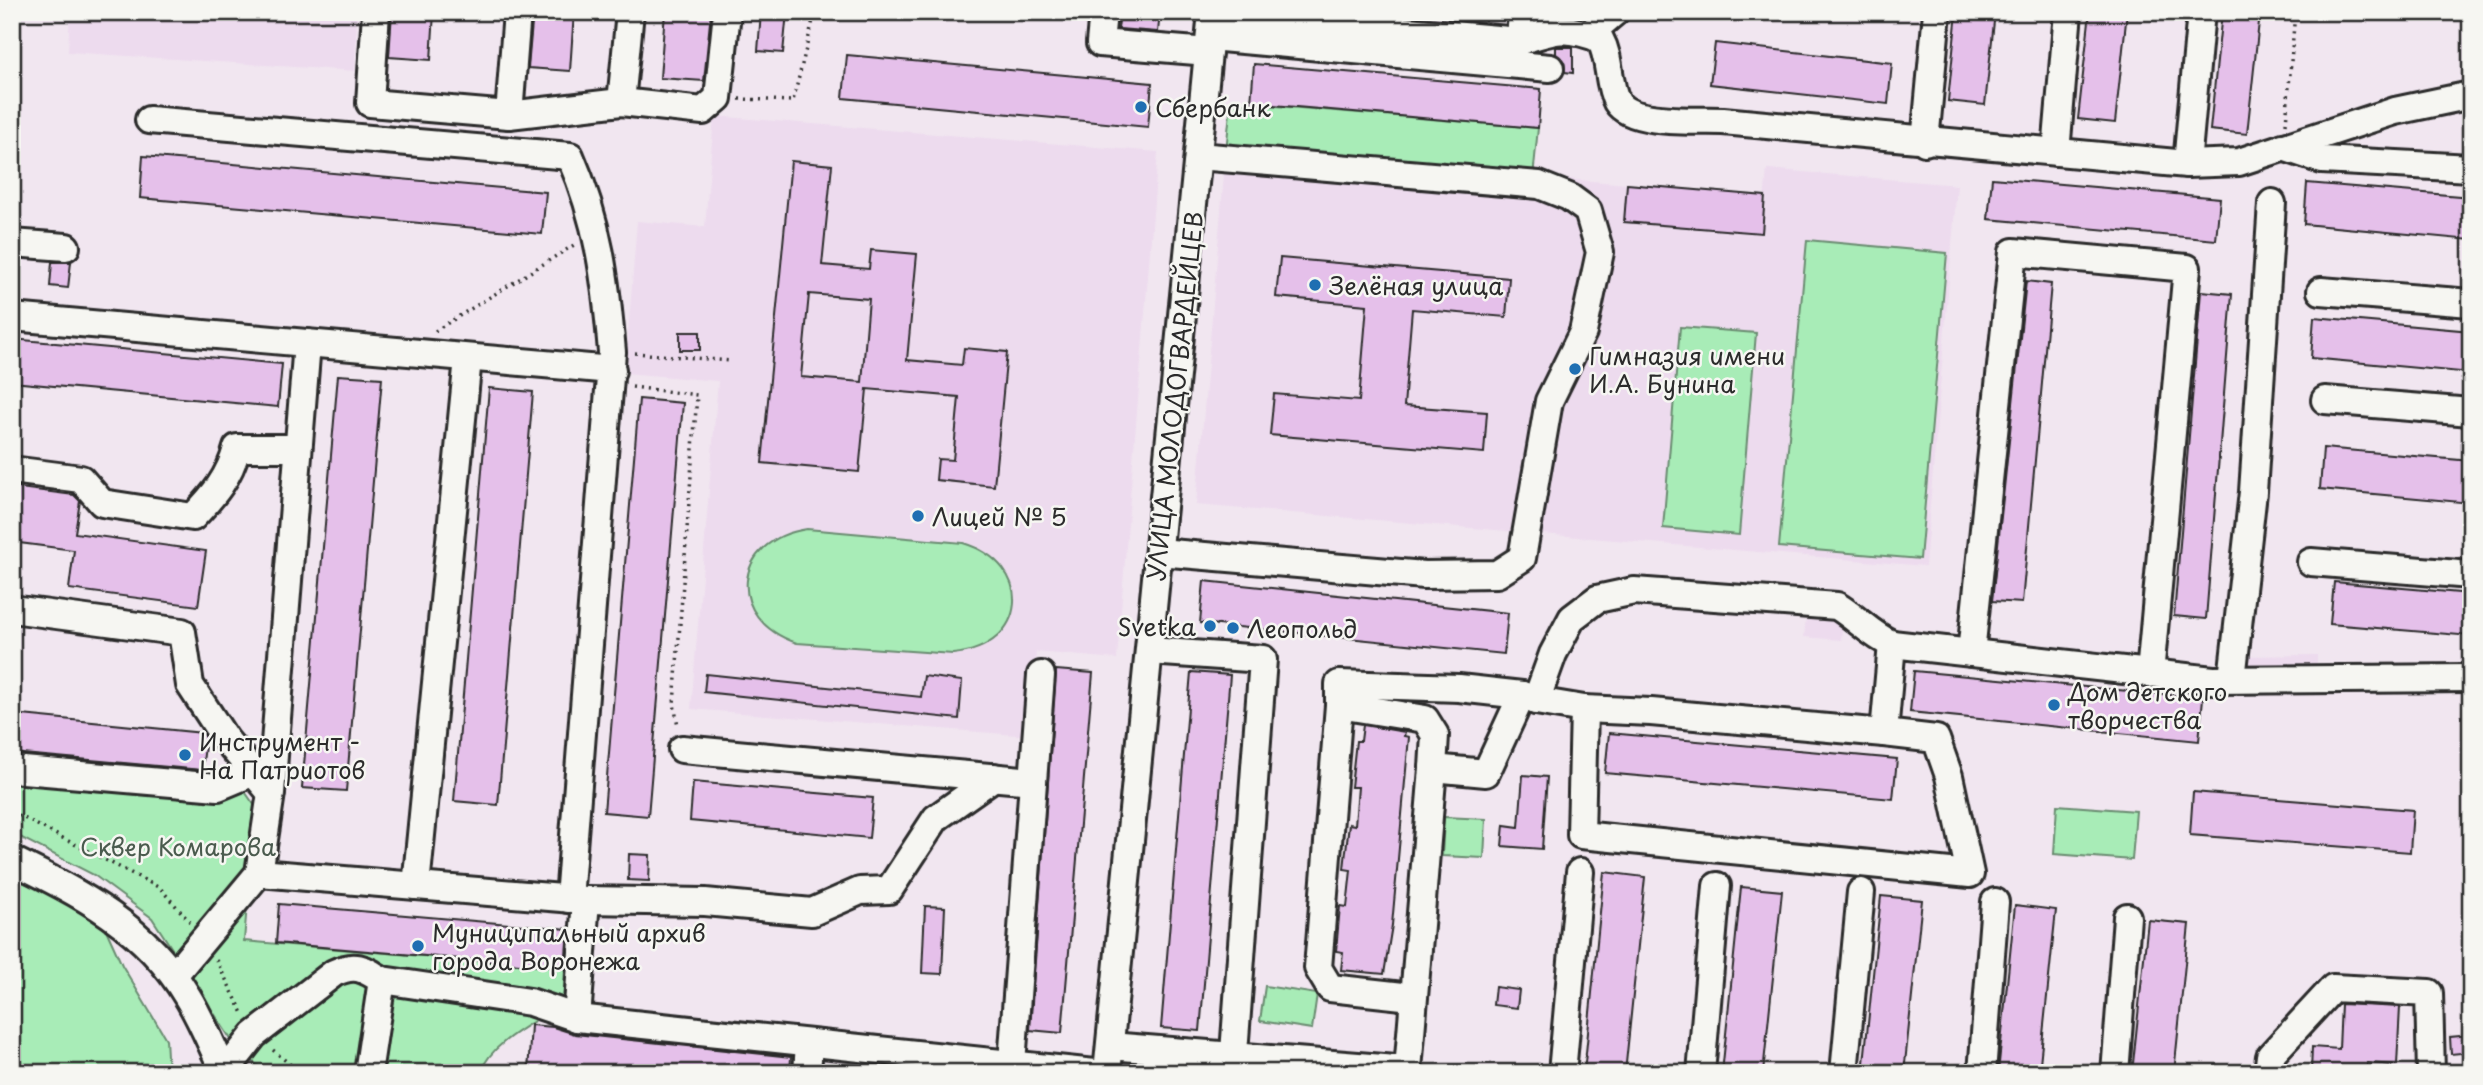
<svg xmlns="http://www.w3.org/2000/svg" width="2483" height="1085" font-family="'Playpen Sans',sans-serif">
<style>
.built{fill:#eddbee}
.green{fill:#a8ecb7;stroke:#6a8c71;stroke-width:2}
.building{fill:#e5c0ea;stroke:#2b2b2b;stroke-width:2;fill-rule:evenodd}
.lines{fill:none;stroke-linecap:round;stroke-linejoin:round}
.minor-casing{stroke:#2b2b2b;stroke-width:32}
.path{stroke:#2b2b2b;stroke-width:3.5;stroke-dasharray:2 5;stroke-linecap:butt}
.minor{stroke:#f6f6f2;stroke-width:26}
.poi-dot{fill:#1f6fb2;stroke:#f6f6f2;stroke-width:2.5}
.labels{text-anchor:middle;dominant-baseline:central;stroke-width:5;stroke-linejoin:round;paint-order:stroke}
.poi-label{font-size:24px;fill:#2b2b2b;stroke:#f6f6f2;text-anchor:start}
.street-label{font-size:24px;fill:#2b2b2b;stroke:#f6f6f2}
.park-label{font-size:24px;fill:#4a5b4e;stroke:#f6f6f2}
</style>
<rect width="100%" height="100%" fill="#f1e6f0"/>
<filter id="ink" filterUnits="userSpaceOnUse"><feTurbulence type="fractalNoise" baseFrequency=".0143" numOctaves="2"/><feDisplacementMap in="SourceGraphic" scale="14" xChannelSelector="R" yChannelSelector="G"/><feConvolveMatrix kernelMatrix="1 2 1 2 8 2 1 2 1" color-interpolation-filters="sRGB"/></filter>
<g filter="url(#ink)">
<g class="built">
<polygon points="70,12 357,12 355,71 68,52"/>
<polygon points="714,116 1158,152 1117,659 1036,652 1029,736 691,709 718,381 625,373 637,221 705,227"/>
<polygon points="1226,151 1627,184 1624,222 1761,233 1767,169 1957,185 1925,566 1196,505"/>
<polygon points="1806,616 1843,619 1841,640 1804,637"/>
<polygon points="2317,655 2317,671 2243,673 2242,656"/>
</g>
<g class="green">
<polygon points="1231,102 1538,128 1533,177 1226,151"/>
<polygon points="1807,240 1947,253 1920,559 1779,547"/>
<polygon points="1680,327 1756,333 1739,535 1663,528"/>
<path d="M807,529L963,543C1036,565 1029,647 953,654L797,643C725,619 732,540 807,529Z"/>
<path d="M12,756L243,789L255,806L244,941L565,968L563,1003C537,1021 491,1041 480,1073H265L232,1041L152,918L94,875L12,833Z"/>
<polygon points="2057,805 2136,811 2132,860 2054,854"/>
<polygon points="1444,817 1486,819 1484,858 1442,856"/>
<polygon points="12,864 103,923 122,965 166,1039 168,1073 12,1073"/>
<polygon points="1265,986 1317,994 1312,1029 1260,1021"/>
</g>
<g class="building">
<polygon points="392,12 434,12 431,60 389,57"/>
<polygon points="533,12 574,12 570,71 528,68"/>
<polygon points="665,12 711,12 704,81 660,78"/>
<polygon points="761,12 787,12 783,53 758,51"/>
<polygon points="1120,12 1160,12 1158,32 1118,29"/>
<polygon points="1957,12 1995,12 1985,105 1948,101"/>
<polygon points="2090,12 2127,12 2115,123 2078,119"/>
<polygon points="2222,12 2260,12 2247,134 2210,130"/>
<polygon points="1715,43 1892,63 1888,104 1710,84"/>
<polygon points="1556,47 1573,47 1573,73 1565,72 1564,62 1556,54"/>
<polygon points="847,55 1152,83 1148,127 843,98"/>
<polygon points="1254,64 1541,89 1538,128 1251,103"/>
<polygon points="143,156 546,192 542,234 140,198"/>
<path d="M791,161L832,165L822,265L869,269L871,250L917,254L907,360L962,365L964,348L1007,352L994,486L936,480L938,459L953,460L959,397L867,389L859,472L762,463ZM809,294L869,299L862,382L801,377Z"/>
<polygon points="1992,178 2220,198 2216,240 1988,219"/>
<polygon points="2307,183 2471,197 2471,240 2304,224"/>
<polygon points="1627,184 1765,196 1762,233 1624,222"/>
<polygon points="1280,258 1509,278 1506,317 1412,309 1404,406 1487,412 1484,453 1270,435 1274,394 1359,401 1367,305 1276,297"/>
<polygon points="52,262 71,262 68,288 50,286"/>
<polygon points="2026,281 2051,284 2022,603 1992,601"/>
<polygon points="2201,291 2232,294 2206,619 2174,616"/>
<polygon points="2314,317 2471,331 2471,373 2311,358"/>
<rect x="680" y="332" width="20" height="18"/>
<polygon points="12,339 282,364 278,407 12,382"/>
<polygon points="338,375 382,378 346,791 302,788"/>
<polygon points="489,388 533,392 498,805 454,801"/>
<polygon points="639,399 683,403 648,816 604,812"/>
<polygon points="2323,448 2471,461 2471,503 2320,489"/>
<polygon points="12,487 74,495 80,501 75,533 206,551 198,606 69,589 74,550 12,542"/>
<polygon points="1204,581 1508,613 1504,654 1200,623"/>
<polygon points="2334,582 2471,594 2471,636 2330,624"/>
<polygon points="1056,670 1093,673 1062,1033 1030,1030"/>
<polygon points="1914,671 2203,698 2199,741 1910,712"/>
<polygon points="1191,672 1230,675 1200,1031 1161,1028"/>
<polygon points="706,674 921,697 924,676 962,681 959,719 704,692"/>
<polygon points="12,714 203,733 206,738 202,770 12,753"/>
<polygon points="1363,725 1405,732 1404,736 1409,737 1392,925 1384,974 1341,970 1343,952 1336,951 1340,906 1347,907 1351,870 1344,869 1349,824 1355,825 1358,787 1351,787 1356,741 1361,741"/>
<polygon points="1609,733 1897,759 1893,799 1605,773"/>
<polygon points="1523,775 1547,777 1542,849 1502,846 1504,825 1519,827"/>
<polygon points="693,782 873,798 869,838 690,821"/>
<polygon points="2193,792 2413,810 2410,852 2190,835"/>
<polygon points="629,854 650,855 649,881 628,880"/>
<polygon points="1604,872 1645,877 1625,1073 1584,1073"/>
<polygon points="1741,887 1782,891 1763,1073 1722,1073"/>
<polygon points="1881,896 1922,900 1904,1073 1863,1073"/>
<polygon points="279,904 568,929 565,968 276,943"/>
<polygon points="2015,905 2056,910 2039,1073 1998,1073"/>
<polygon points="925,906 945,907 942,974 922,973"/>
<polygon points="2148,920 2189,924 2174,1073 2132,1073"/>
<polygon points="1495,987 1519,990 1517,1008 1493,1005"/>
<polygon points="2341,1004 2400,1007 2397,1065 2367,1063 2367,1073 2311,1073 2312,1047 2339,1049"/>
<polygon points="531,1025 553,1027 575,1034 791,1057 790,1073 528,1073"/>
<polygon points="2470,1035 2471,1052 2451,1054 2450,1037"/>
</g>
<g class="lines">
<g class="minor-casing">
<g id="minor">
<polyline points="376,12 370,103 509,115 517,12"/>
<polyline points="1103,12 1100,43 1208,52"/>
<path d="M1522,12L1520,41C1553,30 1567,25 1600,39C1611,59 1607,83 1617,102C1631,125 1698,120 1723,121L2187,164L2239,162L2395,111L2471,95"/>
<polyline points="1212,14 1520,41"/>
<polyline points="1589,34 1615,12"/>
<polyline points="1210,37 1550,68"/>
<polyline points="621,102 703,111 718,98 727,12"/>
<polyline points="509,115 621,102 630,12"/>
<path d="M149,120L570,156C599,222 606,281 612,352L569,899"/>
<polyline points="1925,142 1937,12"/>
<polyline points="2283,147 2322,160 2471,168"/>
<polyline points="2056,152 2068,12"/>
<polyline points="2187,164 2201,12"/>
<polyline points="12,243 66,247"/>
<polyline points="2321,291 2471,303"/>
<polyline points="12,317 612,370"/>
<polyline points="2325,400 2471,412"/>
<path d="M12,470L81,479L102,503L193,517C214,495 229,478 237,448H298"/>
<polyline points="1159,552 1424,575 1497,574 1522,558 1549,401 1583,332 1600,252 1588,211 1569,197 1539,185 1198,156"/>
<polyline points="2311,562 2471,575"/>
<polyline points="12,609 182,632 190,685 226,740 271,793"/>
<polyline points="1149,651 1263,659 1234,1053"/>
<polyline points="1971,653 2013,252 2187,268 2150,674"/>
<polyline points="2232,679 2253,492 2272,203"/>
<path d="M1536,701L1553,654L1572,618L1597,599L1634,591L1837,606C1857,618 1871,635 1892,644"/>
<polyline points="1339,705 1339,684 1459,688 1522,695 1536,701 1584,709 1651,712 1884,733 1892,644 2213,680 2471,678"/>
<polyline points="1584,709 1581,835 1970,874 1949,776 1936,739 1884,733"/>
<polyline points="682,749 1033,781"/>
<polyline points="12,769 218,787 254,772"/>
<path d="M12,860C82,894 146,927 187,996C202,1020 212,1047 225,1073"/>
<polyline points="259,873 586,900 577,1018"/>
<polyline points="416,886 468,358"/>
<polyline points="586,900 705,902 812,912 860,891 889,890 936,818 994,777"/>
<polyline points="174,975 259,873 271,793 307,343"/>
<polyline points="1412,997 1330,988 1318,968 1339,705 1425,719 1435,735 1433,768"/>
<polyline points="1110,1046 1408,1070 1408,1073"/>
<polyline points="1012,1063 1041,675"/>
<polyline points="1408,1070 1433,768 1486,773 1522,695"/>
<path d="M224,1073L254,1035L334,973C355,963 363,968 382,980"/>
<polyline points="368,1073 382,980 530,1002 577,1018 1095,1073"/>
<polyline points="807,1073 809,1044"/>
<polyline points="1107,1073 1212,12"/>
<polyline points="1562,1073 1580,872"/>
<polyline points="1701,1073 1717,886"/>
<polyline points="1844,1073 1861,892"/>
<polyline points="1982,1073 1995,902"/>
<polyline points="2115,1073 2127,917"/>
<polyline points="2268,1073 2270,1056 2333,988 2429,993 2431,1073"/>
</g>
</g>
<g class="path">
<polyline points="739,99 793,101 815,12"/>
<polyline points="2286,124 2295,12"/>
<polyline points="435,331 574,245"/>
<polyline points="635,353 731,361"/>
<polyline points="632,387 697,395 674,704 678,726"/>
<polyline points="12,812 160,888 190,922"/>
<polyline points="216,960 244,1015"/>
<polyline points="273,1050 293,1067"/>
<polyline points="290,1073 293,1067 315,1073"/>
</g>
<use href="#minor" class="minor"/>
</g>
</g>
<g class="poi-dot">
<circle cx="1141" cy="107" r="7"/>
<circle cx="1315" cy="285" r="7"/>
<circle cx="1575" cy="369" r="7"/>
<circle cx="918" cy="516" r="7"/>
<circle cx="1210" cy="626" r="7"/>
<circle cx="1233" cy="628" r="7"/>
<circle cx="2054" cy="705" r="7"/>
<circle cx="185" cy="755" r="7"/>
<circle cx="418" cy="946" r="7"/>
</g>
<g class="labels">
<g class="poi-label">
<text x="1155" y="107">Сбербанк</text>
<text x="1329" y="285">Зелёная улица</text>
<text x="1589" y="355">Гимназия имени<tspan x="1589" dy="28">И.А. Бунина</tspan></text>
<text x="932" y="516">Лицей № 5</text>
<text x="1196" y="626" text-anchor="end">Svetka</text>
<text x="1247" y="628">Леопольд</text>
<text x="2068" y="691">Дом детского<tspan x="2068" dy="28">творчества</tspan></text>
<text x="199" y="741">Инструмент -<tspan x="199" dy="28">На Патриотов</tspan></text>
<text x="432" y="932">Муниципальный архив<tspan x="432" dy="28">города Воронежа</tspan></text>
</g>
<g class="street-label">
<text transform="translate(1174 396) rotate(-84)">УЛИЦА МОЛОДОГВАРДЕЙЦЕВ</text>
</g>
<g class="park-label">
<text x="178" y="846">Сквер Комарова</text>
</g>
</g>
<rect width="2483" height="1085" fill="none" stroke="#f6f6f2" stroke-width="42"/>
<rect x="21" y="21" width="2441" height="1043" fill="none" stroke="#2b2b2b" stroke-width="2.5" filter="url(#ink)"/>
</svg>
